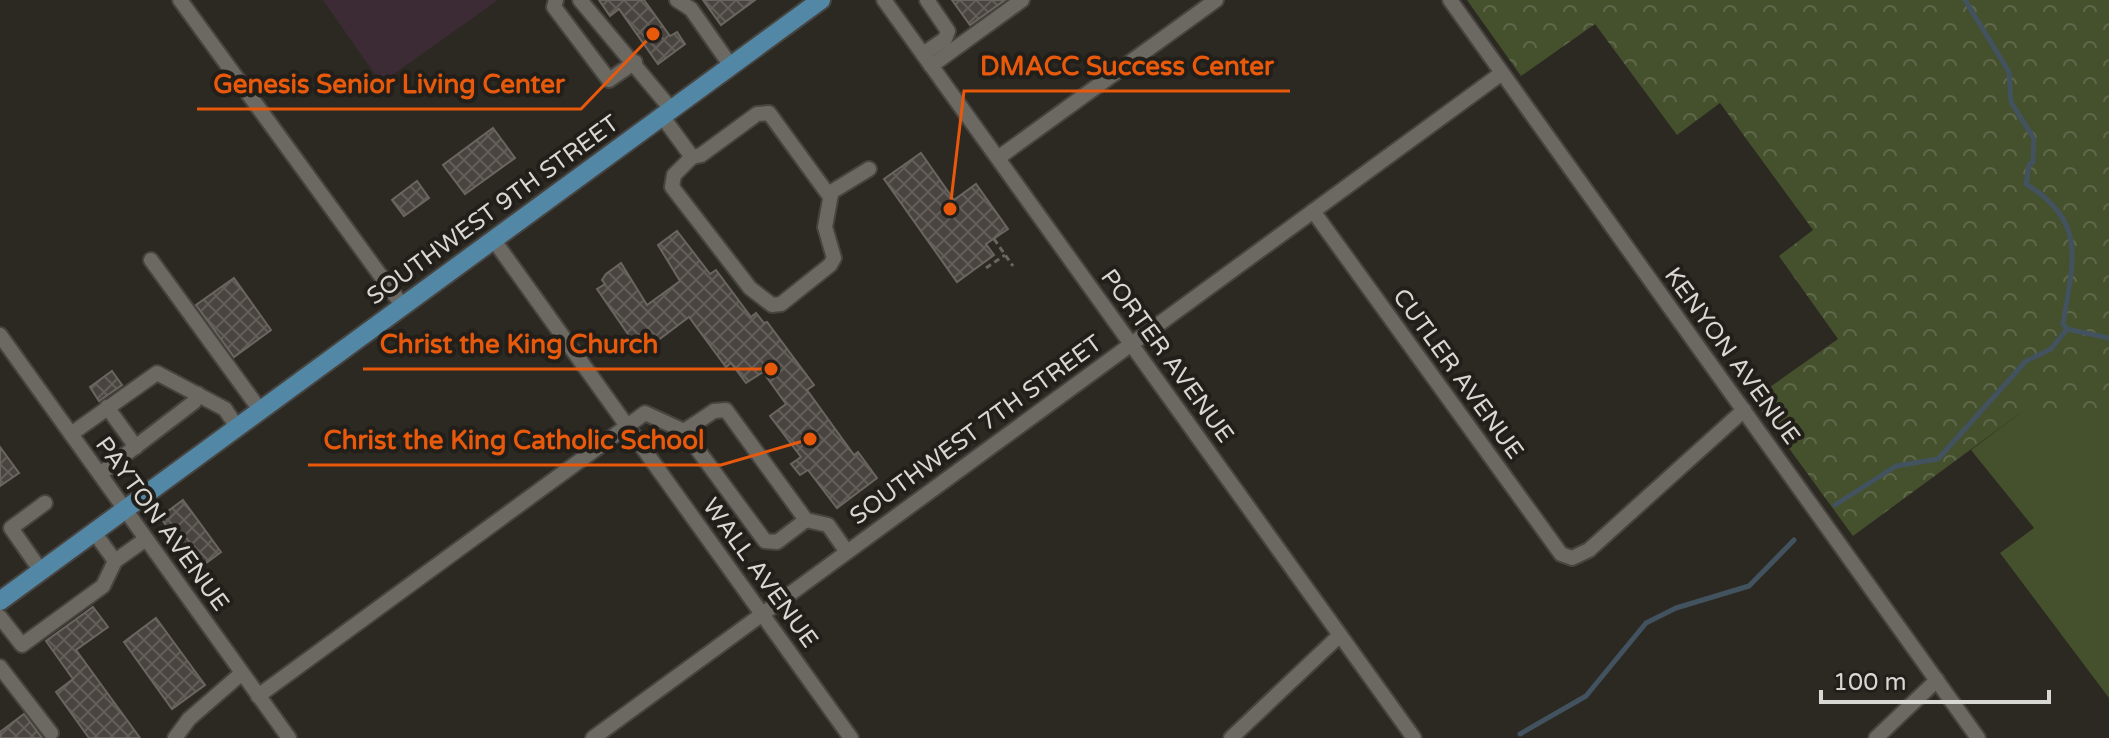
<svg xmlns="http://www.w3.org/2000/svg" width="2109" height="738" font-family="'Varela Round',sans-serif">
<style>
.education{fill:#3c2b34}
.green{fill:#45502d}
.forest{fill:url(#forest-crowns)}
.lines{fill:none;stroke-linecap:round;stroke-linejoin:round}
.stream{stroke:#42535f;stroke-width:5}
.building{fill:url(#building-cross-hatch);stroke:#6b6560;stroke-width:2}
.minor-casing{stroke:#474440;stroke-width:18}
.major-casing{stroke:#474440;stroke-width:22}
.path{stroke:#696661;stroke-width:3;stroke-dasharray:6 4;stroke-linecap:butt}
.minor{stroke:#6c6862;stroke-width:14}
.major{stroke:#5287a6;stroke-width:18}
.labels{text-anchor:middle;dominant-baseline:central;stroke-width:8;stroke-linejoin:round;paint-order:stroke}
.street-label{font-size:24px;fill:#d9d7d3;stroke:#221f1a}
.leader{fill:none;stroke:#e8590c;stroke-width:3}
.callout-dot{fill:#e8590c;stroke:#221f1a;stroke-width:3}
.callout-label{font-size:26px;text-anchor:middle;font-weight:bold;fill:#e8590c;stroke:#221f1a;stroke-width:8;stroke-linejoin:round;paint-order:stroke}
</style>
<defs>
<pattern id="forest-crowns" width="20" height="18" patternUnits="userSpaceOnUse" patternTransform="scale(2)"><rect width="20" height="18" fill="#45502d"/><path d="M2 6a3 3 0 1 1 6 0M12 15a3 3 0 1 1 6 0" fill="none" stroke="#5f684b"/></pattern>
<pattern id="building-cross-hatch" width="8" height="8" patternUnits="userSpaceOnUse" patternTransform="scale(2)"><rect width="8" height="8" fill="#49443f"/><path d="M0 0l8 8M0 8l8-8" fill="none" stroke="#635e5a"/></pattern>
</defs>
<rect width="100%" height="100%" fill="#2c2923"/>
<polygon class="education" points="323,0 498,0 381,83"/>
<polygon class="green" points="2019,414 2109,414 2109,698 2000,553 2034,528 1971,450"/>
<polygon class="forest" points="1467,0 2109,0 2109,414 2019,414 1853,536 1753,399 1838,339 1779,256 1813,230 1720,103 1677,135 1595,24 1521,76"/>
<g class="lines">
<g class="stream">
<path d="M1965,0L2009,72L2011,102L2034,139L2033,162L2029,165L2026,184C2088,222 2073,261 2063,324L2067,329L2109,338"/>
<polyline points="1835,505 1896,466 1938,459 2026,361 2051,349 2067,329"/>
<polyline points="1520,734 1586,696 1646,623 1676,608 1749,586 1794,540"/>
</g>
</g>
<g class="building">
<polygon points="599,0 644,0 670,36 677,32 685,44 658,64 619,9 610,16"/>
<polygon points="703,0 755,0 721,25"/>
<polygon points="952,0 1005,0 970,25"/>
<polygon points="493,128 515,158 465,194 443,165"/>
<polygon points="921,153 954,200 976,184 1008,229 986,244 994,255 957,282 884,179"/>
<polygon points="417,181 429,198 404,216 392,200"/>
<polygon points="677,231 710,274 716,270 751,317 756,313 764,323 767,322 814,385 807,390 854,455 858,452 877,478 837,508 808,470 800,475 791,464 801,457 770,416 786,404 763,372 746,383 731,363 726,367 689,317 641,353 597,289 605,284 602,280 606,274 621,263 647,305 680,281 658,245"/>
<polygon points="234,278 271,330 234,357 196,305"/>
<polygon points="112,371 122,385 99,401 90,387"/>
<polygon points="0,447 19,473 0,486"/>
<polygon points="183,500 221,552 198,569 160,517"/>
<polygon points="93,607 108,627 76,650 140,738 89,738 56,692 73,679 46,641"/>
<polygon points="156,618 205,685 172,709 124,642"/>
<polygon points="24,714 42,738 0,738 0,732"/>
</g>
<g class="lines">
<g class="minor-casing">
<g id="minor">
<polyline points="180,0 402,305"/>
<polyline points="556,0 554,7 609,80 635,62"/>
<polyline points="580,0 671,109"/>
<polyline points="677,0 691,9 731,66"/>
<polyline points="884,0 1414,738"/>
<polyline points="1450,0 1978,738"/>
<polyline points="923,54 945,39 948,31 927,0"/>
<polyline points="931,66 1022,0"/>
<polyline points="662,116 692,157 701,155 757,114 769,113 828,194 869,169"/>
<polyline points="692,157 674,175 672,187 750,288 772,305 781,304 830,265 834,258 825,227 831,194"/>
<polyline points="998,158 1216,0"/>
<polyline points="1313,211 1561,554 1572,558 1589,550 1744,410"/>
<polyline points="493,239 851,738"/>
<polyline points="151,260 260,410"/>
<polyline points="0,335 289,738"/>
<polyline points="107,407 136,447"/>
<polyline points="684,431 765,541 777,542 806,520"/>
<polyline points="71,434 157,373 225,409 237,427"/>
<polyline points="100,474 194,402 198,394"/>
<polyline points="94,532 115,561 146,539"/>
<polyline points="41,571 11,528 45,503"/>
<polyline points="0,617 22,645 103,586 115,561"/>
<polyline points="0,667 51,733"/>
<polyline points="258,696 645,413 684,431 714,411 726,410 806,520 828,525 847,552"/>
<polyline points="175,738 189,719 242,673"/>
<polyline points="593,738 1502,73"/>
<polyline points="1231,738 1340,635"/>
<polyline points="1876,738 1937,680"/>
</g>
</g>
<g class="major-casing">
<polyline id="major" points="0,601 821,0"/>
</g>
<g class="path">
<polyline points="994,239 1013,266"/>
<polyline points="986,268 1005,255"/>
</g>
<use href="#minor" class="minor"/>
<use href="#major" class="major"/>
</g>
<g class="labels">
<g class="street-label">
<text transform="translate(493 210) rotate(-36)">SOUTHWEST 9TH STREET</text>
<text transform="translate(1167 356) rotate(54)">PORTER AVENUE</text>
<text transform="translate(1732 356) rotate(54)">KENYON AVENUE</text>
<text transform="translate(1458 374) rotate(54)">CUTLER AVENUE</text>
<text transform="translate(976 430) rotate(-36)">SOUTHWEST 7TH STREET</text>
<text transform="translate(162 524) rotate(54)">PAYTON AVENUE</text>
<text transform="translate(760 573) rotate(54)">WALL AVENUE</text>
</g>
</g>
<path class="leader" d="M950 209L964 91H1290M653 34L581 109H197M771 369L674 369H363M810 439L721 465H308"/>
<g class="callout-dot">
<circle cx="950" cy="209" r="8"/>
<circle cx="653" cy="34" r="8"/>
<circle cx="771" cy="369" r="8"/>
<circle cx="810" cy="439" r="8"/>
</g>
<g class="callout-label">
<text x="1127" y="75">DMACC Success Center</text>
<text x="389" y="93">Genesis Senior Living Center</text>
<text x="519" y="353">Christ the King Church</text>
<text x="514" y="449">Christ the King Catholic School</text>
</g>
<path d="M1821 690v12h228v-12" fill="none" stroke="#d9d7d3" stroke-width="4"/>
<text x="1833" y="690" font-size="24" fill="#d9d7d3" stroke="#221f1a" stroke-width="6" paint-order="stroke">100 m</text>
</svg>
